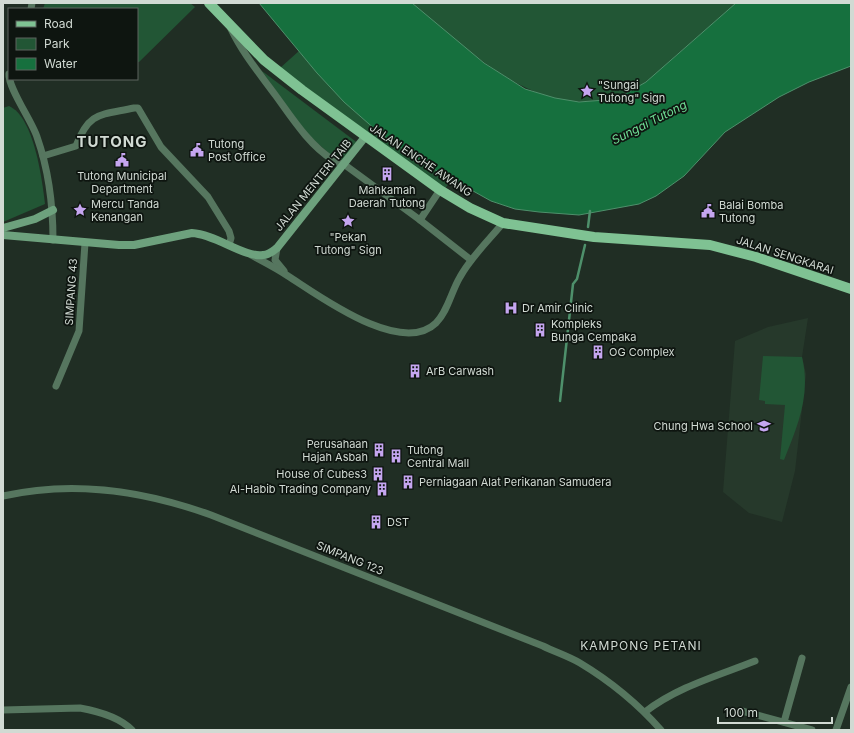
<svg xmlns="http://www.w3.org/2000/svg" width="854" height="733" font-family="Inter,sans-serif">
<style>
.built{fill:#26392b}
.green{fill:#225635}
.water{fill:#16703e;stroke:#4e906b}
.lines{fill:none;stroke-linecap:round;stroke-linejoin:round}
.stream{stroke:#4e906b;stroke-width:2.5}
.street{stroke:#56765f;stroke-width:7}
.secondary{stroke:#6da17d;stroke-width:8}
.primary{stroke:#7fc293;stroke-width:10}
.labels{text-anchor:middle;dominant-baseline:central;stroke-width:3.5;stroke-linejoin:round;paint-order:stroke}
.poi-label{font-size:11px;fill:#d1dad3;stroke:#0e1510;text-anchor:start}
.street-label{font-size:11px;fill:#d1dad3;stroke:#0e1510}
.water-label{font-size:12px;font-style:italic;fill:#6edc94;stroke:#0e1510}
.neighbourhood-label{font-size:12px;letter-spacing:1px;fill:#d1dad3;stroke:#0e1510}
.district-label{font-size:15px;font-weight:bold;letter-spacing:1px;fill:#d1dad3;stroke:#0e1510}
</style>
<rect width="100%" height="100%" fill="#202e24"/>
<polygon class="built" points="808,318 802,357 806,374 795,471 782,522 749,513 723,492 735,341 768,327"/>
<g class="green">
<polygon points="45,3 190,3 195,7 139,62 137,62 137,9 43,9"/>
<path d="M412,3H736C716,21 695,39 674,57C665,65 655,76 644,83C554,138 478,58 412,3Z"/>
<path d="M299,51C344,107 389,145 452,179L444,190L280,68Z"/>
<polygon points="262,71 359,144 342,165 304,131"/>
<path d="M9,106C34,117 42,179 45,204L3,222V108Z"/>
<path d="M763,356L802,357C811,395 798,425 784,460L780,459L785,405L765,404V401L759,400Z"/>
</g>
<polygon class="water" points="259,3 412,3 484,63 525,89 555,98 579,102 605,100 625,94 646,82 736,3 851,3 851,66 809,82 779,97 725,132 684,176 656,196 639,204 579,215 539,212 515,209 491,201 423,163 377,131 344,102 317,73"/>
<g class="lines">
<g class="stream">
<polyline points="588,227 590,211"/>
<polyline points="560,401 573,284 577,279 585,245"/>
</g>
<g class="street">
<polyline points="31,9 32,3"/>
<path d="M231,29C243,54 260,74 276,96C292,118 309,145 333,160C336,162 341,163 345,165L420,220L471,260"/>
<path d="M9,74C8,88 32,121 37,137C49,171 53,205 53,240"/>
<path d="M43,156L76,146C89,111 101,115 134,108H138L161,147L208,197L229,231L231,238L229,245"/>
<polyline points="420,220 440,190"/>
<polyline points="277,248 275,260 284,271"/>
<path d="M251,255C264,262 276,268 288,276C318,295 401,357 436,323C448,311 451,292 460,277C471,257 488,241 503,223"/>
<polyline points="56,386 79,331 85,243"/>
<path d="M3,496C73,480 145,491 211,515L543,646C555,652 568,656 580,663C610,681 638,704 661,730"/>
<path d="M3,710L80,708C97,711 119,717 132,730"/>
<polyline points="742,711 812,730"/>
<path d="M645,712C677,687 717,676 755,661"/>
<polyline points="784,722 802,658"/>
<polyline points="836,730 851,687"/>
</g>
<g class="secondary">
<polyline points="3,228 35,219 53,210"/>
<path d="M3,235L119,245H134L192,233C215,234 245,258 263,255C269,255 273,251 277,248L365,137"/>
</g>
<polyline class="primary" points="209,3 264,60 302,90 440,190 470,208 503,223 594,237 710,245 756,257 851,289"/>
</g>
<defs>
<g id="sight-bare" transform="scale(1.08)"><path d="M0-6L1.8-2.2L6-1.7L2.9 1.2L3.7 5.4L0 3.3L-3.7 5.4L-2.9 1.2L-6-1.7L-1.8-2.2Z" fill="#c5a6f0" stroke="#0e1510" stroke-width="2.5" paint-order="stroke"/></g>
<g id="civic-bare" transform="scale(1.08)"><path d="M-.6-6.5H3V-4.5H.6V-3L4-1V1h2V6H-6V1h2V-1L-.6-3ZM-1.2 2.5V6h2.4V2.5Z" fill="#c5a6f0" stroke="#0e1510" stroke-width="2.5" paint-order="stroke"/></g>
<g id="building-bare" transform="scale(1.08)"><path d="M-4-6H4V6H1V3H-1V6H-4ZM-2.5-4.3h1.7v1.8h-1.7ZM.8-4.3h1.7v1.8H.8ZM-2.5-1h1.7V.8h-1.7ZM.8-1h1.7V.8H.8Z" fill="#c5a6f0" stroke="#0e1510" stroke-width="2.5" paint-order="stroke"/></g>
<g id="hospital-bare" transform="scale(1.08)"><path d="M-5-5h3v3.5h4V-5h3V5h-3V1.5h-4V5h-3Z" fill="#c5a6f0" stroke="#0e1510" stroke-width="2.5" paint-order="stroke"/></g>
<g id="school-bare" transform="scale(1.08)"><path d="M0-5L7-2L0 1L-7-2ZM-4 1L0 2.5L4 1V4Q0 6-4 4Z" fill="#c5a6f0" stroke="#0e1510" stroke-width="2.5" paint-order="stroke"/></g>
</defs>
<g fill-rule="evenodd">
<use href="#sight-bare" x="587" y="91"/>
<use href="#civic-bare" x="197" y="150"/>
<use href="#civic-bare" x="122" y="160"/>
<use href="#building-bare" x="387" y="174"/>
<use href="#sight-bare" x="80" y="210"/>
<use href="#civic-bare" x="708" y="211"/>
<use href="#sight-bare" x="348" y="221"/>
<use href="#hospital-bare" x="511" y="308"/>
<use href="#building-bare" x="540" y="330"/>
<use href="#building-bare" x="598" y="352"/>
<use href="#building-bare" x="415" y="371"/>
<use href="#school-bare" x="764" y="426"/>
<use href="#building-bare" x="379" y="450"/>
<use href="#building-bare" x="396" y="456"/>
<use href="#building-bare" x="378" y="474"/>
<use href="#building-bare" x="408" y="482"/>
<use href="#building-bare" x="382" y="489"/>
<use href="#building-bare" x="376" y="522"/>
</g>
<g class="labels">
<g class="poi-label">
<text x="598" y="85">"Sungai<tspan x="598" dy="13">Tutong" Sign</tspan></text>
<text x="208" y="144">Tutong<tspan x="208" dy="13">Post Office</tspan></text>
<text x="122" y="176" text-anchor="middle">Tutong Municipal<tspan x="122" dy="13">Department</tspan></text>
<text x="387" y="190" text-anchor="middle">Mahkamah<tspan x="387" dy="13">Daerah Tutong</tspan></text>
<text x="91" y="204">Mercu Tanda<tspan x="91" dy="13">Kenangan</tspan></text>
<text x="719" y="205">Balai Bomba<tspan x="719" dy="13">Tutong</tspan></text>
<text x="348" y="237" text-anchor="middle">"Pekan<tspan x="348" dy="13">Tutong" Sign</tspan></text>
<text x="522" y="308">Dr Amir Clinic</text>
<text x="551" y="324">Kompleks<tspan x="551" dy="13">Bunga Cempaka</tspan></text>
<text x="609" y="352">OG Complex</text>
<text x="426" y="371">ArB Carwash</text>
<text x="753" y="426" text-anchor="end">Chung Hwa School</text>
<text x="368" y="444" text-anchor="end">Perusahaan<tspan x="368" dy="13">Hajah Asbah</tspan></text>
<text x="407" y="450">Tutong<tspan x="407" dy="13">Central Mall</tspan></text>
<text x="367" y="474" text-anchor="end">House of Cubes3</text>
<text x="419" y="482">Perniagaan Alat Perikanan Samudera</text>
<text x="371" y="489" text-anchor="end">Al-Habib Trading Company</text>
<text x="387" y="522">DST</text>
</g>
<g class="street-label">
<text transform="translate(421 160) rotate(34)">JALAN ENCHE AWANG</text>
<text transform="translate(313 185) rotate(-51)">JALAN MENTERI TAIB</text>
<text transform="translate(785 255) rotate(18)">JALAN SENGKARAI</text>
<text transform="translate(71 292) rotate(-86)">SIMPANG 43</text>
<text transform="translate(350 558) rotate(22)">SIMPANG 123</text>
</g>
<g class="water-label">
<text transform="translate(649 122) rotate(-27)">Sungai Tutong</text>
</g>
<g class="neighbourhood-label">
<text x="641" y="645">KAMPONG PETANI</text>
</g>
<g class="district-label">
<text x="112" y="141">TUTONG</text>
</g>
</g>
<rect width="854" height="733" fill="none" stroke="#d1dad3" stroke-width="8"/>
<rect x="8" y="8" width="130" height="72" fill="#0e1510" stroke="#5c645e"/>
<rect x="16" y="21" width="20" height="6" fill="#7fc293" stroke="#5c645e"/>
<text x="44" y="28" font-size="12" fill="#d1dad3">Road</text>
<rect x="16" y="38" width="20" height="12" fill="#225635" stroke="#5c645e"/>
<text x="44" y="48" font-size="12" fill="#d1dad3">Park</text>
<rect x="16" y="58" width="20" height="12" fill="#16703e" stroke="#5c645e"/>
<text x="44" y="68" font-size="12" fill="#d1dad3">Water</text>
<path d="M718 717v6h114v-6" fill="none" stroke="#d1dad3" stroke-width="2"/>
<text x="724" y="717" font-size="12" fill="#d1dad3" stroke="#0e1510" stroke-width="3" paint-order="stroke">100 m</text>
</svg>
